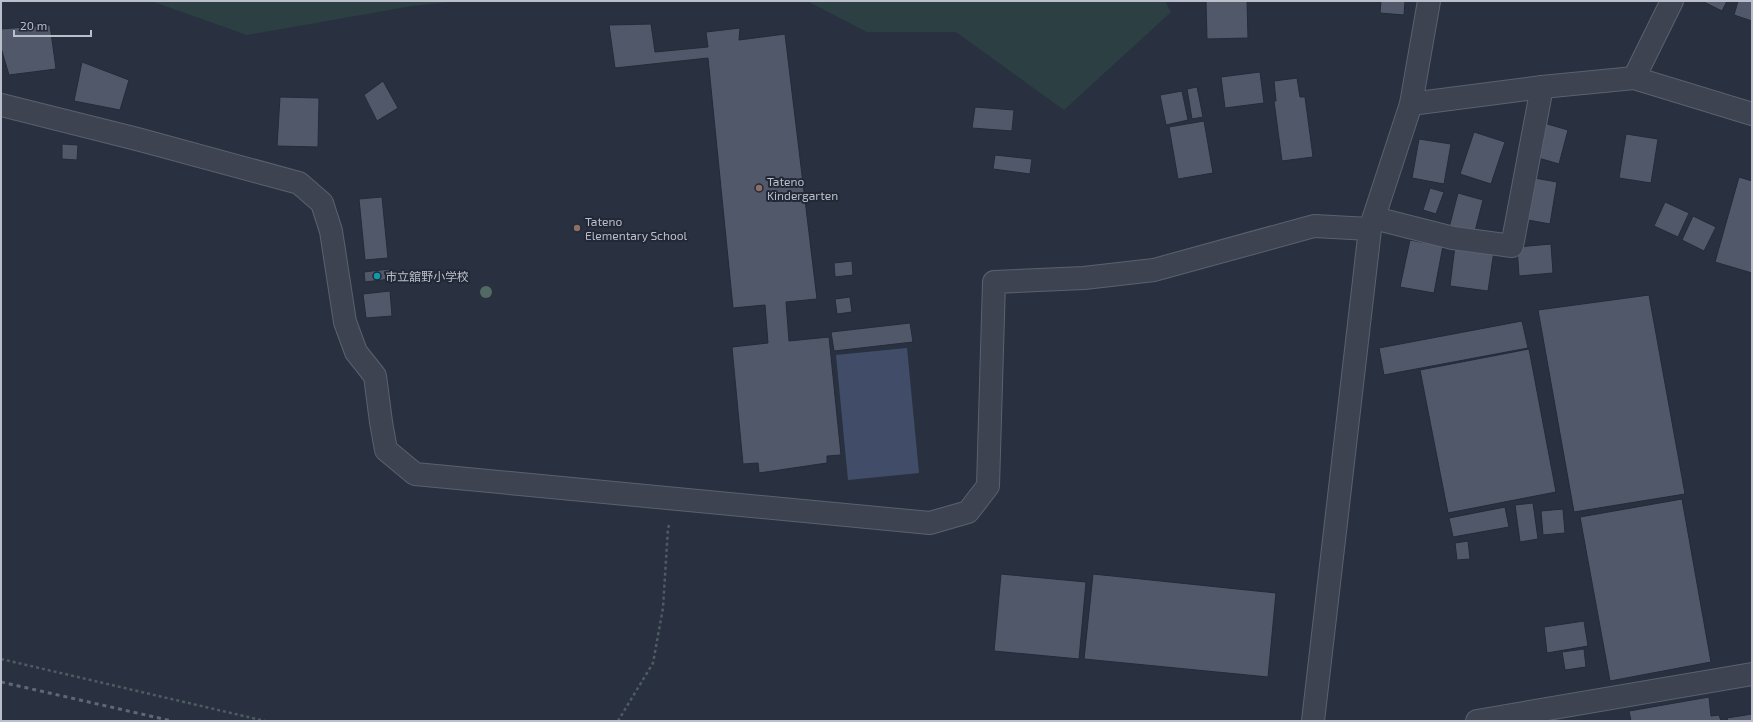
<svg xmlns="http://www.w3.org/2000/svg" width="1753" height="722" font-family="'Exo 2','Noto Sans JP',sans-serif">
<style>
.green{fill:#2c3f43}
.water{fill:#414d68}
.building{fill:#505869;stroke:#242a38}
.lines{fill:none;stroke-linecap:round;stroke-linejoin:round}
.minor-casing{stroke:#5b616e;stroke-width:24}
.tertiary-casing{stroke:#5b616e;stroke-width:24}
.path{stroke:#4c5c60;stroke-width:2.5;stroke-dasharray:3 3;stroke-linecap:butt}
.minor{stroke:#3d4351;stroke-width:22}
.tertiary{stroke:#3d4351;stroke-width:22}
.rail{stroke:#606777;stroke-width:3;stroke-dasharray:4 4;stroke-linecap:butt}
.tree{fill:#526a63}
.education-dot{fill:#8d6e63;stroke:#222836;stroke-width:1.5}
.culture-dot{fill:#0f9aa8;stroke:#222836;stroke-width:1.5}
.labels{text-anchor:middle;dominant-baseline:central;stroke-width:4;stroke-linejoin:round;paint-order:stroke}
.poi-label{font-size:12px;fill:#babfcb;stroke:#222836;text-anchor:start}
</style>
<rect width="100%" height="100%" fill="#293140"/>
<g class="green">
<polygon points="151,1 458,1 412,6 247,35"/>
<polygon points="807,1 1165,1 1171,12 1064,110 956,32 867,32"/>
</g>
<polygon class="water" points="907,348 919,473 848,480 836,355"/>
<g class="building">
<polygon points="1206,1 1247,1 1248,38 1207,39"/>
<polygon points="1381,1 1405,1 1404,15 1380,13"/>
<polygon points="1702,1 1727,1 1722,11"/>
<polygon points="1738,1 1752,1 1752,21 1734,15"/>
<polygon points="651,24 655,52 708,47 706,32 740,28 739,40 785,34 817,299 786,302 789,341 829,337 841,455 827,456 827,463 759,473 758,463 743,464 732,347 768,343 765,305 733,308 708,58 615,68 609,25"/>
<polygon points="50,25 56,69 9,75 1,48 1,29"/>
<polygon points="82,62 129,80 120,110 74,101"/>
<polygon points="1260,72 1264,103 1225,108 1221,77"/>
<polygon points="1297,78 1300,97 1305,97 1313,157 1282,161 1274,101 1276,101 1274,81"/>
<polygon points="383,81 398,108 377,121 364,95"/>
<polygon points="1197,87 1203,117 1192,119 1187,89"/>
<polygon points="1182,91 1188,120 1166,125 1160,95"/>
<polygon points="280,97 319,98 318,147 277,146"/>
<polygon points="975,107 1014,110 1012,131 972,128"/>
<polygon points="1204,121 1213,173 1178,179 1169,127"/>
<polygon points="1544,123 1568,130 1559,164 1535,157"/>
<polygon points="1474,132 1505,142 1491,184 1460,174"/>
<polygon points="1626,134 1658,139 1651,183 1619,178"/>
<polygon points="1419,139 1451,144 1444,184 1412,178"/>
<polygon points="62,144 78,145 77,160 62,159"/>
<polygon points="995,155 1032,159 1030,174 993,169"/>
<polygon points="1529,177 1557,182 1550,224 1522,219"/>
<polygon points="1739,177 1752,181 1752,273 1715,262"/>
<polygon points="1430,188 1444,192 1436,214 1423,210"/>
<polygon points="1458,193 1483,200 1474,235 1449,228"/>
<polygon points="382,197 388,258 365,260 359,199"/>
<polygon points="1665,202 1689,213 1678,237 1654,226"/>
<polygon points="1693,216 1716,227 1704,251 1682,240"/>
<polygon points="1410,240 1443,246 1434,293 1400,287"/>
<polygon points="1551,244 1553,273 1519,276 1517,247"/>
<polygon points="1455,246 1494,251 1488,291 1450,286"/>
<polygon points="852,261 853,275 835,277 834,263"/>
<polygon points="389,269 391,279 365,282 364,272"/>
<polygon points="390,291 392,316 366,318 363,294"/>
<polygon points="1649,295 1685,494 1574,512 1538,310"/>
<polygon points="850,297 852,312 837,314 835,299"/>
<polygon points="1522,321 1528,348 1384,375 1379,348"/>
<polygon points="910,323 913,342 834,351 831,332"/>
<polygon points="1529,349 1556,492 1448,513 1420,370"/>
<polygon points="1682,499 1711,662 1610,681 1580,517"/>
<polygon points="1533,503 1538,539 1520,542 1515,505"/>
<polygon points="1505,507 1509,527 1453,537 1449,518"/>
<polygon points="1563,509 1565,533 1543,535 1541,511"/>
<polygon points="1468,541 1470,559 1457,560 1455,543"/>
<polygon points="1001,574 1086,582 1079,659 994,651"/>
<polygon points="1093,574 1276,593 1268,677 1084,659"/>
<polygon points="1584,621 1588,646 1547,653 1544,627"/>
<polygon points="1584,649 1586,667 1565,670 1562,652"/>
<polygon points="1709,697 1711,716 1719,715 1721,721 1631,721 1629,711"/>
<polygon points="1752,714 1752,721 1728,721 1727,718"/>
</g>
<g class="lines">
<g class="minor-casing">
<g id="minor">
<polyline points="1634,78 1672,1"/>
<polyline points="1411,104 1542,87 1634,78 1752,114"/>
<polyline points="1,105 137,139 299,183 322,203 331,231 345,322 356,352 375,376 381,422 386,450 415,474 930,523 968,512 988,486 994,282 1084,278 1154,270 1314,226 1370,229"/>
<polyline points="1374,218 1453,238 1512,246 1542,87"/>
<polyline points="1477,721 1752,674"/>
</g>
</g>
<g class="tertiary-casing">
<polyline id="tertiary" points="1313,721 1370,229 1411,104 1429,1"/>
</g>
<g class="path">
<polyline points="1,659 265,721"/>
<polyline points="618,721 653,663 663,608 668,528 670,523"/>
</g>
<use href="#minor" class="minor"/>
<use href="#tertiary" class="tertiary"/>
<polyline class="rail" points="1,682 172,721"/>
</g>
<circle class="tree" cx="486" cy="292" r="6"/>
<g class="education-dot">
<circle cx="759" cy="188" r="4"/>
<circle cx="577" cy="228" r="4"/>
</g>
<circle class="culture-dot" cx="377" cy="276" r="4"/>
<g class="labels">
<g class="poi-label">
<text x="767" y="181">Tateno<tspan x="767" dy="14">Kindergarten</tspan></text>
<text x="585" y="221">Tateno<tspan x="585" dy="14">Elementary School</tspan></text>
<text x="385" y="276">市立舘野小学校</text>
</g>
</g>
<rect width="1753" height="722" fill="none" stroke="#babfcb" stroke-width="4"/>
<path d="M14 30v6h77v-6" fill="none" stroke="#babfcb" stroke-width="2"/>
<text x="20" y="30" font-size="12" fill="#babfcb" stroke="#222836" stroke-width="3" paint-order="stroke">20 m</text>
</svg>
